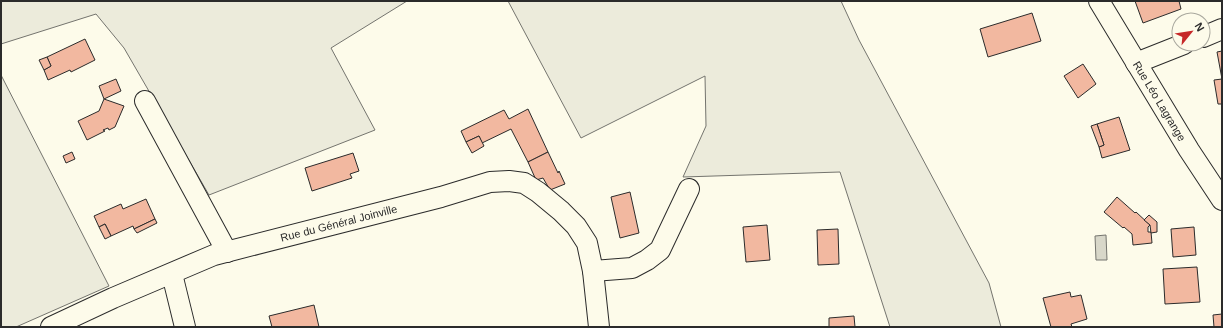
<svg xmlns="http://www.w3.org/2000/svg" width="1223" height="328" font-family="Helvetica,sans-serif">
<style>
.green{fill:#ecebdb;stroke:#74746e}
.water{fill:#d8d7c9;stroke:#74746e}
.building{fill:#f2b8a0;stroke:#2b2b2b}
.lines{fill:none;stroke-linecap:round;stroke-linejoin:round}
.minor-casing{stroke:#2b2b2b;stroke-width:22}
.minor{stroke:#fdfbea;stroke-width:20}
.labels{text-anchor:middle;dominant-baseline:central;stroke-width:3;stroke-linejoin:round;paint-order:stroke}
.street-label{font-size:11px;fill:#2b2b2b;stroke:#fdfbea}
</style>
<rect width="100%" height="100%" fill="#fdfbea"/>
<g class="green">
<polygon points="1,1 407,1 331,48 375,130 209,195 124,48 96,14 1,44"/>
<polygon points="508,1 841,1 859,40 989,283 1001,327 890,327 840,172 683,177 706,126 705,76 581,138"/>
<polygon points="1,75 109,286 16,327 1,327"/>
</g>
<polygon class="water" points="1106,235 1107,260 1096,260 1095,236"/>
<g class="building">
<polygon points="1135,1 1179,1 1181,9 1143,23"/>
<polygon points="1032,13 1041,41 988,57 980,29"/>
<polygon points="85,39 95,60 71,72 70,70 48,80 44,70 51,66 47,57"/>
<polygon points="1222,51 1222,79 1217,52"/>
<polygon points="47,57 51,66 44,70 39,60"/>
<polygon points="1083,64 1096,84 1078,98 1064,76"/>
<polygon points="116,79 121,91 104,99 99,86"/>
<polygon points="1222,79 1222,104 1218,104 1214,80"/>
<polygon points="104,99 124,106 115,127 109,130 108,128 103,130 105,131 87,140 78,121 99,111"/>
<polygon points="528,109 548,152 528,162 511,129 482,143 479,136 466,142 461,131 504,110 509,119"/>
<polygon points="1119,117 1130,150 1102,158 1099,147 1104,145 1097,124"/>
<polygon points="1097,124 1104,145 1099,147 1091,126"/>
<polygon points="479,136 484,146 472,153 466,142"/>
<polygon points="72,152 75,159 66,163 63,156"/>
<polygon points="548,152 558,173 559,171 565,184 550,190 543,178 536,180 528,162"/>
<polygon points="353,153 359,171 350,174 352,178 312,191 305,168"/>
<polygon points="630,192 639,233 620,238 611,197"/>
<polygon points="1117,197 1135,213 1136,212 1150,225 1148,227 1148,232 1151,232 1152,243 1133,245 1132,234 1124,227 1123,228 1104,212"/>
<polygon points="146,199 155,219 134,229 133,226 111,236 105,224 99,227 94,216 121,204 123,209"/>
<polygon points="1149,215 1157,222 1157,232 1151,233 1150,225 1144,220"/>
<polygon points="155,219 157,223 137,233 134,229"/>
<polygon points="105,224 111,236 105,239 99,227"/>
<polygon points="767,225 770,260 746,262 743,227"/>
<polygon points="1194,227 1196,255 1173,257 1171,229"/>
<polygon points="838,229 839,264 818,265 817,230"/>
<polygon points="1197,267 1200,302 1165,304 1163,269"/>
<polygon points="1070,292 1071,297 1081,295 1087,319 1071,324 1072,327 1051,327 1043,298"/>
<polygon points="314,305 319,327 272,327 269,316"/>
<polygon points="1222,314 1222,327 1214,327 1213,315"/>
<polygon points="854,316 855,327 829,327 829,318"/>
</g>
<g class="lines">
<g class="minor-casing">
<g id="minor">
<path id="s1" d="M1099,1L1189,150L1222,200"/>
<polyline points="1203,37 1222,29"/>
<polyline points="1136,63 1184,44"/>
<polyline points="145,101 227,252"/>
<polyline points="593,271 632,268 647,260 660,250 689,189"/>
<polyline points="172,274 185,327"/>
<path id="s2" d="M51,327L113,298L214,255L441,197L490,182L509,181L524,183L538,192L561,211L576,226L587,243L593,271L599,327"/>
</g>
</g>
<use href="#minor" class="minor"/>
</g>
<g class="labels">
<g class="street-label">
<text stroke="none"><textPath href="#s1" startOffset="117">Rue Léo Lagrange</textPath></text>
<text stroke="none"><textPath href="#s2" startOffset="307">Rue du Général Joinville</textPath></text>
</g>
</g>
<rect width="1223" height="328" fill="none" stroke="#2b2b2b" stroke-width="4"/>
<g transform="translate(1191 32) rotate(60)"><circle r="19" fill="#fdfbea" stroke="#a9a89e"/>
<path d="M0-3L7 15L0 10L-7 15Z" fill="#c62828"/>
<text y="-6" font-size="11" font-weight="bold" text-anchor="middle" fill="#2b2b2b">N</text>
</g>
</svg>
